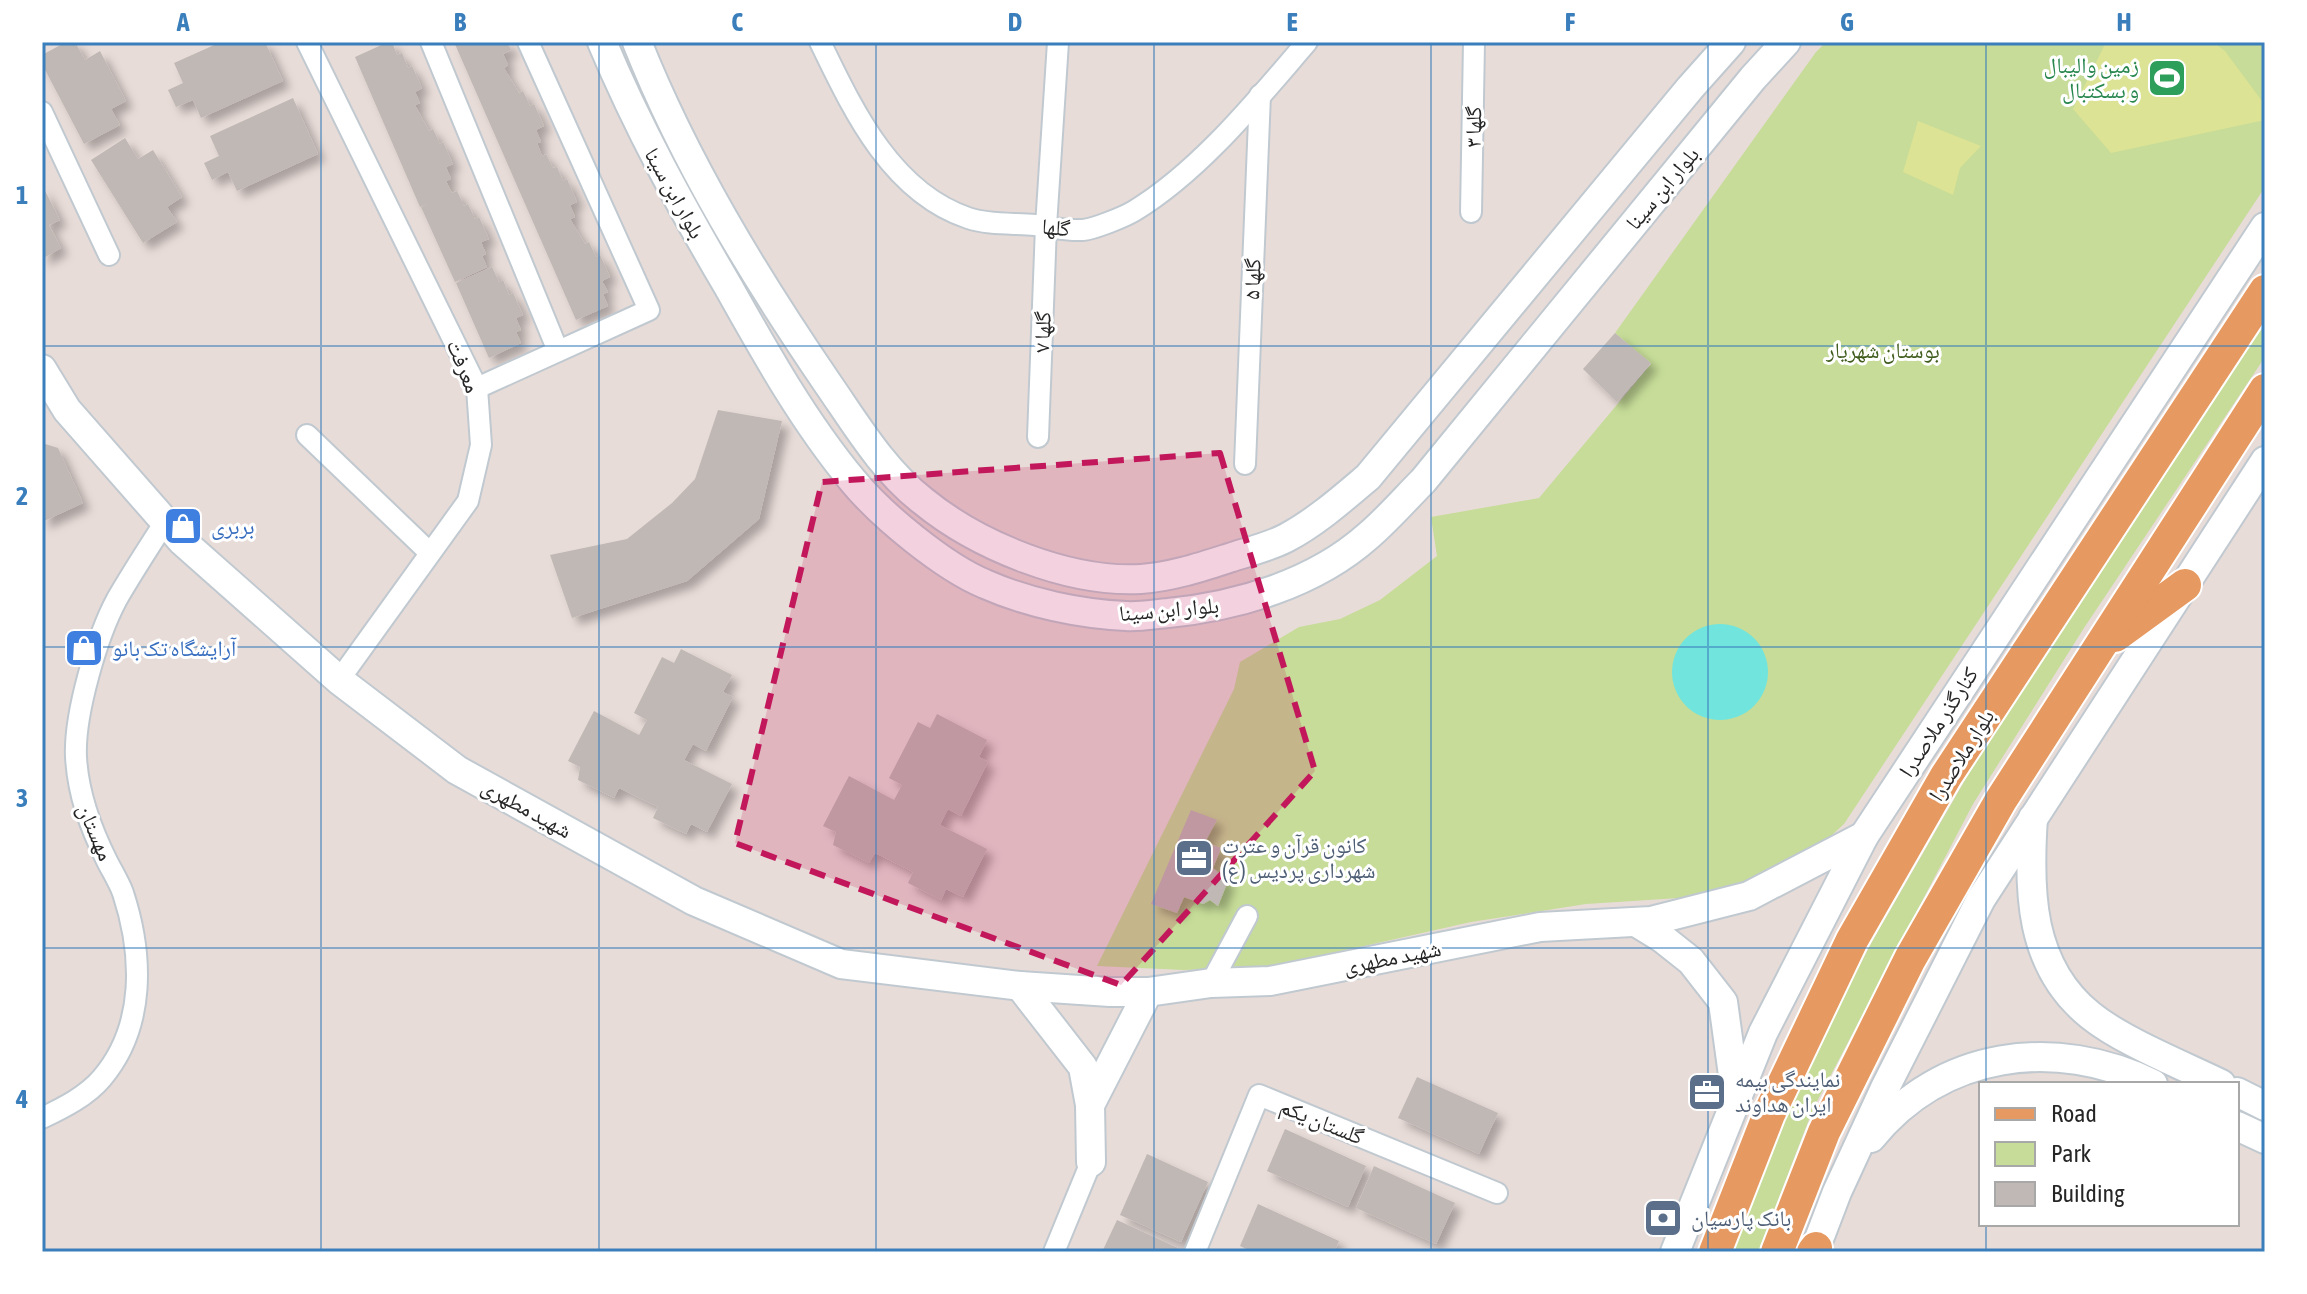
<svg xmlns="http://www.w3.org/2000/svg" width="2307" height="1294" font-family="'Asap Condensed','Noto Naskh Arabic',sans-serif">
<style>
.green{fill:#c6dc98}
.pitch{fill:#dce394}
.water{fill:#71e5dd}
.building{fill:#c0b8b4;filter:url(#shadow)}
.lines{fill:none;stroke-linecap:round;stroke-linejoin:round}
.street-casing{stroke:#c1c9d0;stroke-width:24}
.secondary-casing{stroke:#c1c9d0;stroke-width:32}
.primary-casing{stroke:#fff;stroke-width:36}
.street{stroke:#fff;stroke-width:20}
.secondary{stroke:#fff;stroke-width:28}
.primary{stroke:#e69960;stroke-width:32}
.marked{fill:#c2185b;fill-opacity:0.2;stroke:#c2185b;stroke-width:6;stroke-dasharray:16 10;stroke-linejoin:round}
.grid{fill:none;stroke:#3a7ebb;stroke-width:2;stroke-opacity:0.55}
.labels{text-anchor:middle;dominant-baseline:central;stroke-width:6;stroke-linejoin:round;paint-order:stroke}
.leisure-label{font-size:22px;fill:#27864d;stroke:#fff;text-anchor:end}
.street-label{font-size:22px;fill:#262626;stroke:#fff}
.park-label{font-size:22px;fill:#405d1d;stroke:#fff}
.shop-label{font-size:22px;fill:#366cbe;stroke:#fff;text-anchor:start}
.service-label{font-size:22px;fill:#4e5e75;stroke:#fff;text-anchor:start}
.neatline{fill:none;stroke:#3a7ebb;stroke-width:3}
.grid-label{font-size:26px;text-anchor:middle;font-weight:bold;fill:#3a7ebb}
</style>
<defs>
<filter id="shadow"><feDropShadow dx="7" dy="7" stdDeviation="4" flood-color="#0004"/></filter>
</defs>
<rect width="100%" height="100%" fill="#e8dcd8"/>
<g class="green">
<polygon points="1826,42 2265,42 2265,187 1844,824 1821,845 1726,895 1586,904 1471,922 1275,966 1184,970 1097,966 1234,689 1240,662 1299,627 1340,619 1380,600 1437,556 1431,517 1539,498 1651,364 1615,333 1816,52"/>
<polygon points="2265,313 2265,357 2084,628 1973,804 1813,1109 1758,1252 1729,1252 1744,1212 1813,1054 1873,940 1991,735"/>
</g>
<g class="pitch">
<polygon points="2106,42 2213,42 2225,51 2265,105 2265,120 2111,153 2073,109"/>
<polygon points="1918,121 1981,146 1960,168 1953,195 1903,172"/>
</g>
<circle class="water" cx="1720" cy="672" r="48"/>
<g class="building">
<polygon points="66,42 75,42 85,60 100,51 126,101 111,109 120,125 84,144 42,64 42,55"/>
<polygon points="221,42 265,42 283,81 201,118 193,100 176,107 168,90 183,83 174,63"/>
<polygon points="388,42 392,42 397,55 402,53 408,68 412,66 422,88 415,92 420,103 415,105 429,131 433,129 440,144 443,142 453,164 446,167 451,179 446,181 452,193 457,191 464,206 468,204 475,219 479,217 489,239 481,242 486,254 482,256 487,267 455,282 421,207 439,199 420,207 355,57"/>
<polygon points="454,42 507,42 511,50 503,54 508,65 504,68 519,93 523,91 530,106 534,104 544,126 536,130 541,142 537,143 542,156 546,154 553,168 557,167 563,181 567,179 577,202 570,205 575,217 570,219 585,244 589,242 596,257 600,255 610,277 602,281 608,292 603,294 608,306 576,320"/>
<polygon points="293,98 318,154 237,191 228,172 212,180 204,163 219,156 210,136"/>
<polygon points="125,138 138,159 153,150 182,197 167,207 177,222 143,243 91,160"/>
<polygon points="42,185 60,220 49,225 61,248 42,259"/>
<polygon points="492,267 499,282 503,280 509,295 513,293 523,315 516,318 521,330 516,332 521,343 489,358 456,283"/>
<polygon points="1615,333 1651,363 1617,402 1583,369"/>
<polygon points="718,410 782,421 759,519 687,581 572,618 550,555 627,539 672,503 695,479"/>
<polygon points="42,443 58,448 83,503 42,522"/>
<polygon points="681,649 732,675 723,692 733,697 706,751 693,744 684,760 732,784 707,832 691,824 686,834 653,818 658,807 619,788 614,798 578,780 580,767 568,761 594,711 639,735 647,720 634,713 662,657 674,663"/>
<polygon points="937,714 987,740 979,757 988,762 961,816 948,809 940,825 987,849 963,897 946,889 941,900 908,883 913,872 875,853 869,863 833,845 836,832 823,826 849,776 894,800 902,785 889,778 918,722 930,728"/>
<polygon points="1191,810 1217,820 1205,842 1221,848 1213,868 1228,881 1218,906 1210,900 1203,904 1184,897 1177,913 1151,904"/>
<polygon points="1417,1077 1498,1113 1479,1154 1398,1118"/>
<polygon points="1285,1129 1366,1166 1348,1207 1267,1171"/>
<polygon points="1147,1154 1208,1182 1181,1242 1120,1215"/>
<polygon points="1374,1166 1455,1203 1436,1244 1356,1208"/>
<polygon points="1258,1204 1339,1241 1334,1252 1253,1252 1240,1246"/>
<polygon points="1117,1220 1178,1248 1176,1252 1102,1252"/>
</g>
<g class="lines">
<g class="street-casing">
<g id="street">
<polyline points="307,42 477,388 481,445 468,501 339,680"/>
<polyline points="431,42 558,351"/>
<path d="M820,42C853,110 891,192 968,218C988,225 1014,223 1035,225C1050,227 1068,231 1083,230C1094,229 1124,217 1134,211C1200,171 1257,100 1307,42"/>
<polyline points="42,112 109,255"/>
<polyline points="1471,212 1474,42"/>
<polyline points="477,388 649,310 528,42"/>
<polyline points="307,435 430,553"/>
<polyline points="1038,437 1046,226 1058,42"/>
<polyline points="1245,464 1260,95"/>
<polyline points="1211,983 1247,916"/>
<path d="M42,1118C63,1108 87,1096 102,1078C146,1026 143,954 123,893C119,882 112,871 107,861C90,827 78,794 76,757C74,715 97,636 117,599C132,573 149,547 165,522"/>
<polyline points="1054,1252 1091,1162"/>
<polyline points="1195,1252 1259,1095 1497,1193"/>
</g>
</g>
<g class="secondary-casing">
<g id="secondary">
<path d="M602,42C638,128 682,208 729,288C766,354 804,422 853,481C882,516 944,567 985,584C1028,603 1080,614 1126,616C1140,617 1155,614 1168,613C1238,606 1314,584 1368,536C1388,519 1405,499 1423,481L1753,78L1786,42"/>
<path d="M637,42C685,163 755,277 828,384C857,426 883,470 923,501C978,546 1069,583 1141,579C1171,577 1201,567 1229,558C1247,552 1269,547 1286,538C1316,522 1342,499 1368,477L1690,88L1731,42"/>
<polyline points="42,369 67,410 182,541 339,680 457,770 694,901 841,964 1020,986 1110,992 1148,992"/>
<path d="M2033,818C2028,890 2029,966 2090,1015C2122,1041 2182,1065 2221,1084"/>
<polyline points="1636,922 1662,938 1691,961 1723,1002 1736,1097"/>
<polyline points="1020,986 1083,1067 1090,1105 1091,1162"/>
<polyline points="2237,1092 2265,1106"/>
<polyline points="1090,1105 1148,992 1211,983 1270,981 1540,927 1651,921 1749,896 1864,836"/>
<polyline points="2237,1126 2265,1139"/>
<path d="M1871,1138C1941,1051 2055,1036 2153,1084"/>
<polyline points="1675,1252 1763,1033 1864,836 2265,227"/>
<polyline points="1814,1252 1837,1192 1885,1088 1981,899 2265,461"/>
</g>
</g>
<g class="primary-casing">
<g id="primary">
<polyline points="2115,636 2185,585"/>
<polyline points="1715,1252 1769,1114 1852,940 1946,776 2265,291"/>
<polyline points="1777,1252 1824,1132 1910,959 2001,800 2265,390"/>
<polyline points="1813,1252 1816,1248"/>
</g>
</g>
<use href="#street" class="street"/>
<use href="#secondary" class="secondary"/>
<use href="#primary" class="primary"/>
</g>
<path class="marked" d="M1220,453L1315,771L1121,985L735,843L822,482Z"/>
<path class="grid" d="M321,42V1252M599,42V1252M876,42V1252M1154,42V1252M1431,42V1252M1708,42V1252M1986,42V1084M42,346H2265M42,647H2265M42,948H2265M1986,1224V1252"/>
<defs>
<g id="stadium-square" transform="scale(2)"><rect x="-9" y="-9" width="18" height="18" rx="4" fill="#2e9e5b" stroke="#fff"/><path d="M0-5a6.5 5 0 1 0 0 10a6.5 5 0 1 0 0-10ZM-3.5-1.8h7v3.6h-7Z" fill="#fff"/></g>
<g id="shop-square" transform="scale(2)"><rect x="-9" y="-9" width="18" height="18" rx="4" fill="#3f7fe0" stroke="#fff"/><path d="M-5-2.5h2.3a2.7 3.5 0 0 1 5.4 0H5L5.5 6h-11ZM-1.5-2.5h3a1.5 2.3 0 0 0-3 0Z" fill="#fff"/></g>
<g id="office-square" transform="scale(2)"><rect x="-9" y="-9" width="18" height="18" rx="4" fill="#5c6f8a" stroke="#fff"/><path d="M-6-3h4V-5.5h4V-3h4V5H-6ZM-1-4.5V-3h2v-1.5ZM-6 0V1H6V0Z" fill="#fff"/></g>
<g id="bank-square" transform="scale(2)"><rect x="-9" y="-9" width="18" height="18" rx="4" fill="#5c6f8a" stroke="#fff"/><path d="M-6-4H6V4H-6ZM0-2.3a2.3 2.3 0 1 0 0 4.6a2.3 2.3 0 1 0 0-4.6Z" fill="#fff"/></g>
</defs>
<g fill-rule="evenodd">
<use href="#stadium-square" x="2167" y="78"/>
<use href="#shop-square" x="183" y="526"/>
<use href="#shop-square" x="84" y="648"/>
<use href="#office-square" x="1194" y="858"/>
<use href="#office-square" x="1707" y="1092"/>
<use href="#bank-square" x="1663" y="1218"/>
</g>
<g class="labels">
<g class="leisure-label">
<text x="2139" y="65">زمین والیبال<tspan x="2139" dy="25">و بسکتبال</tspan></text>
</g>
<g class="street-label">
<text transform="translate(1473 127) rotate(-89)">گلها ۳</text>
<text transform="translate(1662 188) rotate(-50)">بلوار ابن سینا</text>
<text transform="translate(675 193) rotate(61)">بلوار ابن سینا</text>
<text transform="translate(1056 227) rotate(6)">گلها</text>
<text transform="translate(1252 279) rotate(-88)">گلها ۵</text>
<text transform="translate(1042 332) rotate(-88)">گلها ۷</text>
<text transform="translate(464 366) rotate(68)">معرفت</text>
<text transform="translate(1169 609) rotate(-5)">بلوار ابن سینا</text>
<text transform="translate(1938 722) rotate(-57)">کنارگذر ملاصدرا</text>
<text transform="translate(1961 755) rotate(-58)">بلوار ملاصدرا</text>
<text transform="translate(527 808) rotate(29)">شهید مطهری</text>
<text transform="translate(96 832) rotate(67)">مهستان</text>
<text transform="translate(1392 957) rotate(-11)">شهید مطهری</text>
<text transform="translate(1322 1121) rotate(22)">گلستان یکم</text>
</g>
<g class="park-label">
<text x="1883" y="350">بوستان شهریار</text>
</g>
<g class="shop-label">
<text x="211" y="526">بربری</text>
<text x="112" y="648">آرایشگاه تک بانو</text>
</g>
<g class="service-label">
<text x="1222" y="845">کانون قرآن و عترت<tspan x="1222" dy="25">(ع) شهرداری پردیس</tspan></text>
<text x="1735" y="1079">نمایندگی بیمه<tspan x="1735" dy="25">ایران هداوند</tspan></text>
<text x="1691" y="1218">بانک پارسیان</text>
</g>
</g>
<rect width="2307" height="1294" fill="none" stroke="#ffffff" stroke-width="88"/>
<rect x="1979" y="1082" width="260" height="144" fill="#ffffff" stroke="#a8a8a8" stroke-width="2"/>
<rect x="1995" y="1108" width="40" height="12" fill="#e69960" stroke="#a8a8a8" stroke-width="2"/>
<text x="2051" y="1122" font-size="24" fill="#262626">Road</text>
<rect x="1995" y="1142" width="40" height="24" fill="#c6dc98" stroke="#a8a8a8" stroke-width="2"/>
<text x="2051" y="1162" font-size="24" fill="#262626">Park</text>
<rect x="1995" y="1182" width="40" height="24" fill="#c0b8b4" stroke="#a8a8a8" stroke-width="2"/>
<text x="2051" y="1202" font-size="24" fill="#262626">Building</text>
<rect x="44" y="44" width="2219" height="1206" class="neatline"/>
<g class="grid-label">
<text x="183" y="31">A</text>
<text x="460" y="31">B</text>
<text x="737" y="31">C</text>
<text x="1015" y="31">D</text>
<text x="1292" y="31">E</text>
<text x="1570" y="31">F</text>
<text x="1847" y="31">G</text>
<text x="2124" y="31">H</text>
<text x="22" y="204">1</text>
<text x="22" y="505">2</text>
<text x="22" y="807">3</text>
<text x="22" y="1108">4</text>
</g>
</svg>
